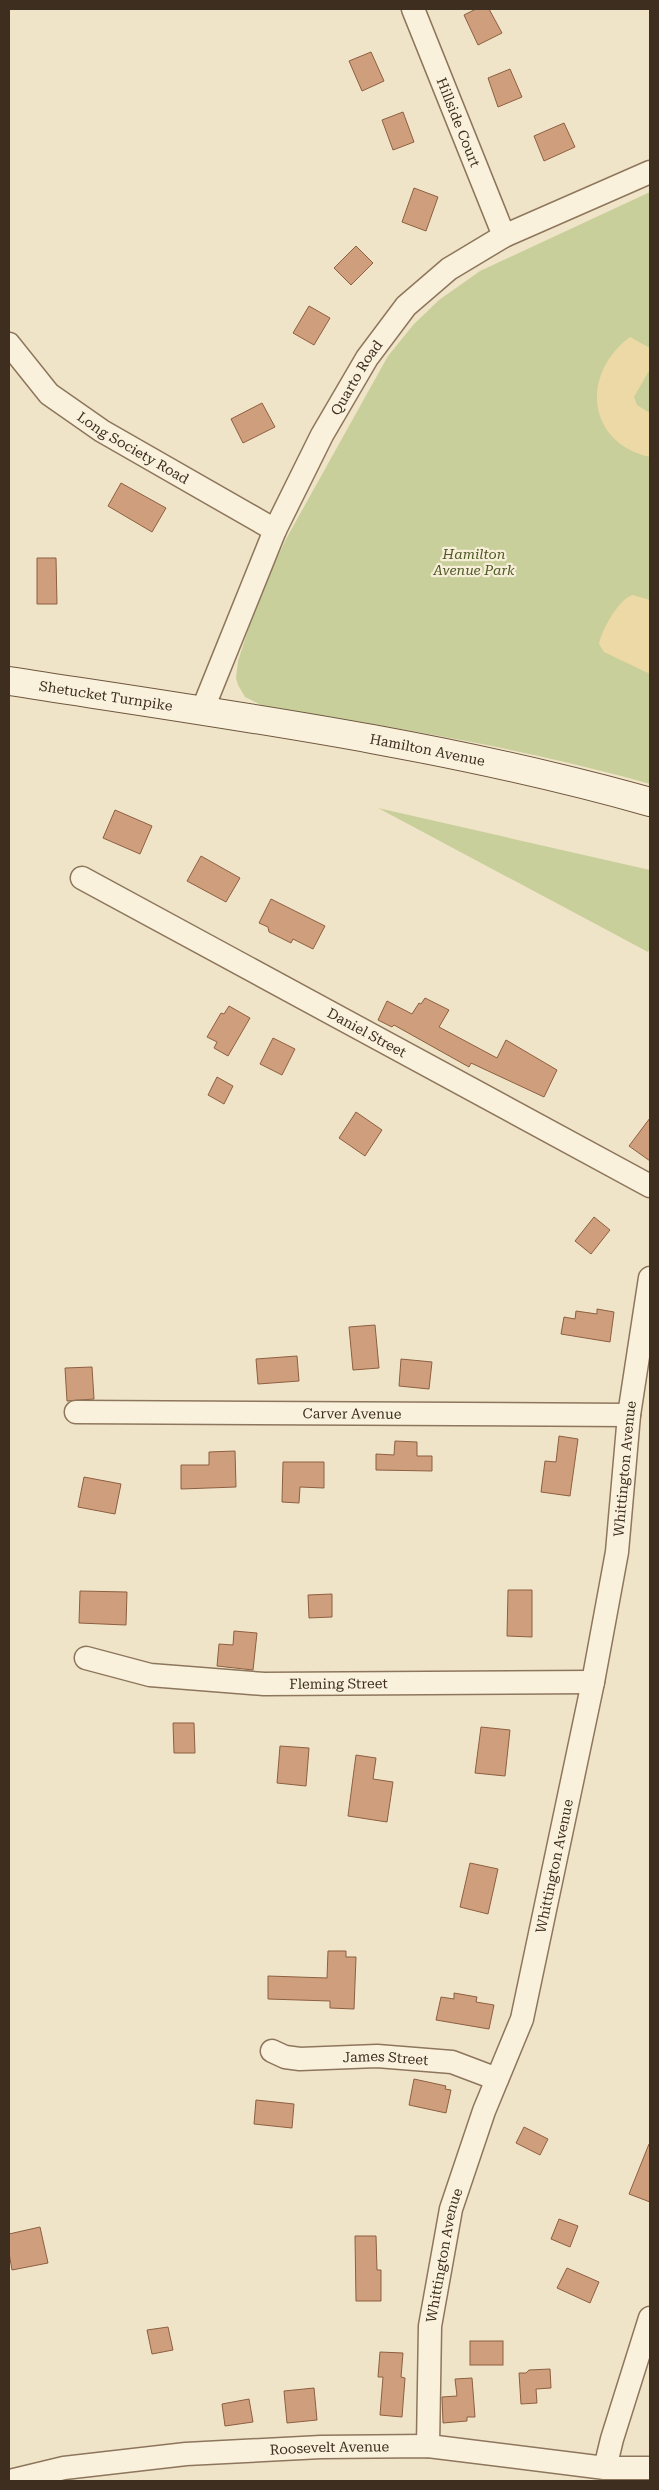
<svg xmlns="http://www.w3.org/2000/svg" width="659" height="2490" font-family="'Roboto Serif',serif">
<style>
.green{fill:#c9cf9b}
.sand{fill:#ecd9a5}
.building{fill:#cf9f7d;stroke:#8d5f41}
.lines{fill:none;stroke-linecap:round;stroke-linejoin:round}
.street-casing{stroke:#8d765c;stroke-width:25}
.secondary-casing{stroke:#6f573f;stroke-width:30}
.street{stroke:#faf1dc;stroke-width:22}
.secondary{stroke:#faf1dc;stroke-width:28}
.labels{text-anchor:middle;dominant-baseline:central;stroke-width:4.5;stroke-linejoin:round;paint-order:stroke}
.street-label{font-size:14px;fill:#3d2e20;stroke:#f7eed8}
.park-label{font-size:14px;font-style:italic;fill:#4d5a26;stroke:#f7eed8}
</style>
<rect width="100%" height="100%" fill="#f0e4c8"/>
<g class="green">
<path d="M650,192V784C523,748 393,727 263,706L245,697L238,685L236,678L238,661L258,599L286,539L388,356L414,324L439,300L480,271Z"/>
<polygon points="378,808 650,870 650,948 648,952"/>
</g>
<g class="sand">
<path d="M630,337L650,348V369L634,397L637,405L650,413V457C587,443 580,374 630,337Z"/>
<path d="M633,595L650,600V674L604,652L599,644C601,631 619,598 633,595Z"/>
</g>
<g class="building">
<polygon points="476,9 489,9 502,33 478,45 464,15"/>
<polygon points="371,52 384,81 362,91 349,61"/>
<polygon points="510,69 522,97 498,107 488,78"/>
<polygon points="403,112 414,142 393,150 382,120"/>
<polygon points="564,123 575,147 544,161 534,136"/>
<polygon points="414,188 438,197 426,231 402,222"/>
<polygon points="356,246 373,263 351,285 334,268"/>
<polygon points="309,306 330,318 314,345 293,333"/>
<polygon points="262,403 275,427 243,443 231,419"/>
<polygon points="121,483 166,508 152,532 108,506"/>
<polygon points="37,558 56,558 57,604 37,604"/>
<polygon points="115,810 152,826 140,854 103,838"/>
<polygon points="201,856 240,878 226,902 187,881"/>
<polygon points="271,899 325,926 313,949 293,939 291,943 269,932 268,927 259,923"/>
<polygon points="425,998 449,1010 439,1027 497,1058 506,1040 557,1070 544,1097 471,1063 469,1067 394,1025 392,1027 378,1020 387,1001 412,1014 419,1003 421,1004"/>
<polygon points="229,1006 250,1018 228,1056 214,1048 217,1042 207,1037 221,1013 224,1014"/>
<polygon points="273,1038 295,1049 282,1075 260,1064"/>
<polygon points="217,1077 233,1086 224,1104 208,1095"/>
<polygon points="356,1112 382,1130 365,1156 339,1138"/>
<polygon points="650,1118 650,1161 629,1146"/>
<polygon points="594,1217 610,1230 591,1254 575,1241"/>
<polygon points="597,1309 614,1312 610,1342 561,1334 564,1317 575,1319 576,1311 597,1314"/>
<polygon points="375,1325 379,1368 353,1370 349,1327"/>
<polygon points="297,1356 299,1381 258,1384 256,1359"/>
<polygon points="401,1359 432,1362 429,1389 399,1386"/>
<polygon points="92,1367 94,1399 67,1401 65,1368"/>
<polygon points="559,1436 578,1439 570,1496 541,1492 545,1461 556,1462"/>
<polygon points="395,1441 417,1442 417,1456 432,1456 432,1471 376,1470 376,1454 394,1455"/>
<polygon points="235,1451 236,1487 181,1489 181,1465 209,1465 209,1452"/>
<polygon points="283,1462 324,1462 324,1488 300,1487 299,1503 282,1502"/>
<polygon points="84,1477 121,1484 115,1514 78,1507"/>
<polygon points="508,1590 532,1590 532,1637 507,1636"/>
<polygon points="80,1591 127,1592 126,1625 79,1623"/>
<polygon points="332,1594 332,1617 309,1618 308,1595"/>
<polygon points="234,1631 257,1633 253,1670 217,1666 219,1644 233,1645"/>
<polygon points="173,1723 194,1723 195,1753 174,1753"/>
<polygon points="481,1727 510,1730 505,1776 475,1773"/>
<polygon points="280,1746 309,1748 306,1786 277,1783"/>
<polygon points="356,1755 376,1758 373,1779 393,1782 387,1822 348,1816"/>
<polygon points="470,1863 498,1869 488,1914 460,1907"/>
<polygon points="328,1951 346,1951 346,1957 356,1957 354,2009 330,2008 330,2001 268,1999 268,1976 327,1978"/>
<polygon points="454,1993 477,1997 476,2002 494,2005 489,2029 436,2020 441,1997 454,1999"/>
<polygon points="414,2079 446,2086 445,2089 451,2090 446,2113 409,2105"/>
<polygon points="256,2100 294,2104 292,2128 254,2124"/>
<polygon points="524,2127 548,2139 540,2155 516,2143"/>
<polygon points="649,2144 650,2144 650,2202 629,2194"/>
<polygon points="559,2219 578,2226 570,2247 551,2239"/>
<polygon points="40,2227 48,2263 12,2270 9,2253 9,2234"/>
<polygon points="355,2236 376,2236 377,2270 381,2270 381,2301 356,2301"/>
<polygon points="567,2268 599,2282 590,2303 557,2288"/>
<polygon points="168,2327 173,2350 152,2354 147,2330"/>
<rect x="470" y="2341" width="33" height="24"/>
<polygon points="380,2352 403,2353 401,2377 405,2378 402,2417 380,2415 383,2377 378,2377"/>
<polygon points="550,2369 551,2388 536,2389 537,2403 521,2404 519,2373 526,2373 529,2370"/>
<polygon points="472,2378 475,2417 467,2417 467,2421 443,2423 442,2397 457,2396 455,2379"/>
<polygon points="314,2388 317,2420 287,2423 284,2391"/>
<polygon points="249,2399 253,2422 225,2426 222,2404"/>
</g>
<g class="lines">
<g class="street-casing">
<g id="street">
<path id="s1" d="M413,9L504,236"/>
<path id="s2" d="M9,344L49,394L102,431L275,530"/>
<path id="s3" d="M202,711L275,530L322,435L367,358L406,306L449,269L504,236L650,172"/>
<path id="s4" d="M82,878L650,1186"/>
<path id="s5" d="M76,1412L629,1415"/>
<path id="s6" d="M86,1658L150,1675L264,1684L593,1682"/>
<path id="s7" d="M272,2051L285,2057L300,2059L377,2056L452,2062L497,2079"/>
<path id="s8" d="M428,2446L430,2326L451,2209L484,2111L522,2019L593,1682L617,1552L629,1415L650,1278"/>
<polyline points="605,2468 612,2439 650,2318"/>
<path id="s9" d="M10,2481L64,2468L186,2454L321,2447L428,2446L605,2468H650"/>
</g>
</g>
<g class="secondary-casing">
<g id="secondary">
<path id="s10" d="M9,681C223,714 441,743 650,802"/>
</g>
</g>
<use href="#street" class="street"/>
<use href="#secondary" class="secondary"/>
</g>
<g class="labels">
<g class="street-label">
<text stroke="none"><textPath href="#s1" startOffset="122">Hillside Court</textPath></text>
<text stroke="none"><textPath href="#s3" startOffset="368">Quarto Road</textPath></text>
<text stroke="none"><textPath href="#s2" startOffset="164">Long Society Road</textPath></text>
<text stroke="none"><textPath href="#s10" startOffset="98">Shetucket Turnpike</textPath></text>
<text stroke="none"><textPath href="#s10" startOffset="424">Hamilton Avenue</textPath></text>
<text stroke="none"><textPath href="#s4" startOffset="324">Daniel Street</textPath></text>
<text stroke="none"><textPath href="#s5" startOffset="276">Carver Avenue</textPath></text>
<text stroke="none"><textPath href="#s8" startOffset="1002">Whittington Avenue</textPath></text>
<text stroke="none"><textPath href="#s6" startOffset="255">Fleming Street</textPath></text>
<text stroke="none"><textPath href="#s8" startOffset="598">Whittington Avenue</textPath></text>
<text stroke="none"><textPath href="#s7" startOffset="115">James Street</textPath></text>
<text stroke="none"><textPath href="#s8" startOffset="192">Whittington Avenue</textPath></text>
<text stroke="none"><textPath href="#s9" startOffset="322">Roosevelt Avenue</textPath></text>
</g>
<g class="park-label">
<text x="474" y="554">Hamilton<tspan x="474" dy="16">Avenue Park</tspan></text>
</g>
</g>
<rect width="659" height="2490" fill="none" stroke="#3d2e20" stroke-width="20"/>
</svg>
